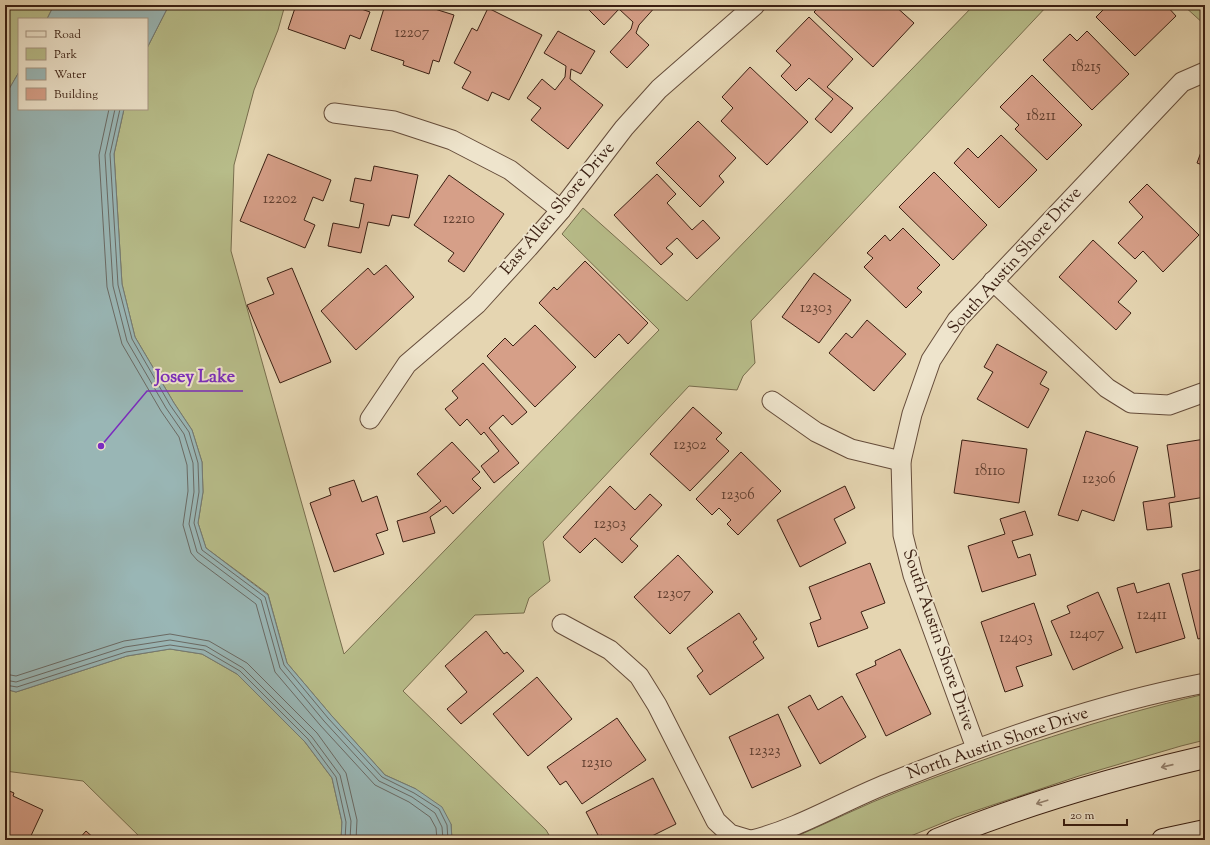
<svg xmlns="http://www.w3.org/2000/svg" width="1210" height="845" font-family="'Sorts Mill Goudy',serif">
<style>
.green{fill:#b7bc89;stroke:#786e4e}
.water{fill:#99b6b5;stroke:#737a74}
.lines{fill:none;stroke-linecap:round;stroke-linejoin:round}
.shore{stroke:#6a6a64;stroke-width:1}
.building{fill:#d69f88;stroke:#3a1f12}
.street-casing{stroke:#654c3a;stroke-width:21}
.secondary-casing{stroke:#3a1f12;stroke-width:24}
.street{stroke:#eee4cc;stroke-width:19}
.secondary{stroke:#eee4cc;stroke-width:22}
.oneway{stroke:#94826f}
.labels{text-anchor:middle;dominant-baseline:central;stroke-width:4;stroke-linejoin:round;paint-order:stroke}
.number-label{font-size:15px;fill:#613f30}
.street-label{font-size:17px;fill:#3a1f12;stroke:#eee4cc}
.leader{fill:none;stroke:#7b2cbf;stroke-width:1.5}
.callout-dot{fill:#7b2cbf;stroke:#eee4cc;stroke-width:1.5}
.callout-label{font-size:18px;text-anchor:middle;font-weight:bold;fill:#7b2cbf;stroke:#eee4cc;stroke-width:4;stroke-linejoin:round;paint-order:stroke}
</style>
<rect width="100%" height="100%" fill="#e5d5b1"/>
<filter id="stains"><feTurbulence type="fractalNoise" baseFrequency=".005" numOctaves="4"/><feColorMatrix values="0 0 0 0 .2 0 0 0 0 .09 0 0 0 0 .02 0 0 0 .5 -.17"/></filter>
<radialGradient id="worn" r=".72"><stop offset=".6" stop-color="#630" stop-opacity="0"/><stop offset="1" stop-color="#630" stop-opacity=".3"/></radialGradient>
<g class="green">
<polygon points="5,5 54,5 47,19 19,19 19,72 5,96"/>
<polygon points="169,5 285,5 278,30 254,90 234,165 231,251 344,654 659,330 562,234 583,208 687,301 974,5 1048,5 751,321 755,363 743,376 737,390 689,386 543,542 550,581 529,598 524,613 475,615 403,691 546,830 552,840 452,840 451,824 416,789 385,775 331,715 287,663 268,594 206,548 198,523 203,492 202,462 192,430 174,403 135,337 122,284 114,154 124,109 147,109 147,48"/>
<polygon points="1183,5 1205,5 1205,25"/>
<polygon points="170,649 202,654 237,674 305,742 332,778 342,822 341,840 143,840 83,781 5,771 5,689 16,692 127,656"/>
<path d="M1205,694V740L1181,746L1079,776L957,817L901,840H788C826,824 863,805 902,790C1001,752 1101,718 1205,694Z"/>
</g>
<g class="water">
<polygon points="54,5 169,5 147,48 147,19 47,19"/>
<polygon points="19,72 19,109 124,109 114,154 122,284 135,337 174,403 192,430 202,462 203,492 198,523 206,548 268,595 287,663 331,715 385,775 416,789 442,807 451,824 452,840 341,840 342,822 332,778 305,742 237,674 202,654 170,649 127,656 16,692 5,689 5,96"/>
</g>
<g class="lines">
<g class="shore">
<polyline points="109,109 99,155 107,287 122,344 161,411 179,437 187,465 188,491 183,525 191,553 197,560 256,604 275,672 320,725 375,785 409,802 430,817 436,828 437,840"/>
<polyline points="115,109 105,155 113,286 127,341 166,408 184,434 193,463 194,492 189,524 197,552 261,600 280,668 324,721 379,781 412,797 435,813 442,827 443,840"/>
<polyline points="120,109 110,154 118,285 132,339 170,405 189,432 198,463 199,492 194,523 202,550 265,597 284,665 328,718 382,777 414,793 439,809 447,825 448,840"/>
<polyline points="5,674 16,676 124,641 170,634 209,641 247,663 317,733 346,773 357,820 356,840"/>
<polyline points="5,680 16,682 125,647 170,640 206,646 243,668 312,737 340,775 351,821 350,840"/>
<polyline points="5,685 17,687 126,652 170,645 204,650 240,671 308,739 336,777 346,822 345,840"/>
</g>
</g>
<g class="building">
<polygon points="296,5 350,5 370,12 360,39 350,35 345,49 288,29"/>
<polygon points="385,5 422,5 454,15 439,62 433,60 429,74 403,65 404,61 371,50"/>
<polygon points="584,5 657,5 639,25 636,33 649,45 627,68 610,52 631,29 633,22 619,9 604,25"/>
<polygon points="821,5 894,5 914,23 873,67 814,12"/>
<polygon points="1108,5 1166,5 1176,16 1135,56 1096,17"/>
<polygon points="488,8 542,35 509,100 492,92 488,101 462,88 471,72 454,63 472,28 477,31"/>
<polygon points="809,17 853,59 827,87 853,108 831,133 815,119 833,99 809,78 796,91 781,76 791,65 776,51"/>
<polygon points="558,31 595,51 581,74 571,69 570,79 603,105 568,149 531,120 541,108 527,98 542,79 555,90 565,77 566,66 544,53"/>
<polygon points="1087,31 1129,74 1092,110 1043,60 1070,34 1077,41"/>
<polygon points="750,67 808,122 767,165 721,121 733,108 722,97"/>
<polygon points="1032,75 1082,125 1047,160 1015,129 1019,125 1000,107"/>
<polygon points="698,121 736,158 719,176 724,182 700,207 656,163"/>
<polygon points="1001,135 1037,170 999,208 954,163 968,148 978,158"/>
<polygon points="1205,141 1205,166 1197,163"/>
<polygon points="268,154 331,180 323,201 313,197 304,220 315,225 305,248 240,221"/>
<polygon points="374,166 418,175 409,218 392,215 389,226 368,222 361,253 328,246 333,223 359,228 364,204 350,201 355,178 371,181"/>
<polygon points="934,172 987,225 953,260 899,207"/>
<polygon points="657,174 676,194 667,203 692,230 703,220 720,238 697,259 677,238 666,248 673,254 661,265 614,215"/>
<polygon points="449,175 504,214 464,272 448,261 454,253 414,225"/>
<polygon points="1147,184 1199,235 1163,272 1143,251 1135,259 1118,243 1143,217 1129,202"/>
<polygon points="903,228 940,265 917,288 922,292 906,308 864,267 873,258 867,253 885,235 890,241"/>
<polygon points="1093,240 1137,281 1118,302 1131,313 1116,330 1059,277"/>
<polygon points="585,261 648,323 628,344 619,334 595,358 539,303 554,287 557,290"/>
<polygon points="386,265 414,297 356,350 321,311 368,268 374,275"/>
<polygon points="292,268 331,362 280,383 247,305 274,294 267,278"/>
<polygon points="814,273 851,300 819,343 782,317"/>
<polygon points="867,320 906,354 874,391 829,353 846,333 852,338"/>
<polygon points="535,325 576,367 535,407 487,356 505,338 513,346"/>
<polygon points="997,344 1047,372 1040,384 1049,389 1028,428 977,399 993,372 984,367"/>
<polygon points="483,363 527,412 512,425 503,415 489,428 519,463 494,483 481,466 499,451 484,432 481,435 467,419 460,426 445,409 458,398 452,391"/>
<polygon points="693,407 722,433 716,439 729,451 690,491 650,454"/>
<polygon points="1086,431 1138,447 1114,521 1082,510 1078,521 1058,515"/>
<polygon points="1205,439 1205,497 1169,503 1172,527 1147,530 1143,502 1175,497 1167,445"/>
<polygon points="962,440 1027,449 1019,503 954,493"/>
<polygon points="452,442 480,472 472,479 481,488 453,514 446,506 430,517 435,533 403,542 397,521 427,512 441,501 417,474"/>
<polygon points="741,452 781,491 738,535 727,524 731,520 719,508 712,515 696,499"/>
<polygon points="354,480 362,502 377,496 388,530 376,534 384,554 334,572 310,503 331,495 329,488"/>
<polygon points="610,486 635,510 650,494 662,505 630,539 638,546 622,563 595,538 580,553 563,537"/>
<polygon points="845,486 855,508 834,519 846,543 800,567 777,520"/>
<polygon points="1025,511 1033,535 1012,541 1018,558 1030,554 1036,575 982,592 968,546 1005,534 1000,519"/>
<polygon points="678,555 713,592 670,634 634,597"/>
<polygon points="870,563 885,603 861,612 868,628 818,647 810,623 821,619 809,587"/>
<polygon points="1203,569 1205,577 1205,637 1198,639 1182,574"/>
<polygon points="1134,583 1137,593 1169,583 1185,638 1136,653 1117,588"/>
<polygon points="1098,592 1123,648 1073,670 1051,621 1070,613 1067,606"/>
<polygon points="1034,603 1052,655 1016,667 1023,686 1005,692 981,622"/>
<polygon points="739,613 757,639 753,642 764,658 710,695 697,676 703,671 687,648"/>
<polygon points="486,631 504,654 507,652 524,671 461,724 447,709 467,692 445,666"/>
<polygon points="900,649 931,714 886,736 856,674 876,665 875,661"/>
<polygon points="537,677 572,719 528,756 493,714"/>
<polygon points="810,695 818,710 842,696 866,737 820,764 788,707"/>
<polygon points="778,714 801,766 752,788 729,737"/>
<polygon points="617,718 646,760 582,804 566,781 560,785 547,767"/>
<polygon points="653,778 676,824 644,840 605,840 602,835 599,837 586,812"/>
<polygon points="5,789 14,793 13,796 43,810 29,840 5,840"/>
<polygon points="86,831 96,840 78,840"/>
</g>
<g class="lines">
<g class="street-casing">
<g id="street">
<polyline points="334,113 394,121 452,140 510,170 561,210"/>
<polyline points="993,281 1107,388 1131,403 1169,405 1205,392"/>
<polyline points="772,401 816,432 851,449 901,461"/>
<polyline points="370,419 407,364 477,304 528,248 561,210 624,128 659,89 755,5"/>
<polyline points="562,624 610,650 639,676 657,705 716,821 730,834 750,840"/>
<polyline points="976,748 913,575 903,535 901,461 912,414 931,360 957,320 1182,82 1205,72"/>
<path d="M752,840C800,828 843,801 889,783C991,742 1096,704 1205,683"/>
</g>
</g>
<g class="secondary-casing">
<g id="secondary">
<path d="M937,840C1024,804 1114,778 1205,757"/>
<polyline points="1163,840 1205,831"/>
</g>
</g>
<use href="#street" class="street"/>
<use href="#secondary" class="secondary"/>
</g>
<defs><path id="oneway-shaft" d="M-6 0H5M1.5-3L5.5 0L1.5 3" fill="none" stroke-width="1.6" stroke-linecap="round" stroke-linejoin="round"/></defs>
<g class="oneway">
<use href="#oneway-shaft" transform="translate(1167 766) rotate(167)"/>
<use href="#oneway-shaft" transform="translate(1042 802) rotate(162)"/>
</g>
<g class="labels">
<g class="number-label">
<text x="412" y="33">12207</text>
<text x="1086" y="67">18215</text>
<text x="1041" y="116">18211</text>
<text x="280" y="199">12202</text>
<text x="459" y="219">12210</text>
<text x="816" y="308">12303</text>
<text x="690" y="445">12302</text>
<text x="990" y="471">18110</text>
<text x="1099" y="479">12306</text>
<text x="738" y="495">12306</text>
<text x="610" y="524">12303</text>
<text x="674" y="594">12307</text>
<text x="1152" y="615">12411</text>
<text x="1087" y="634">12407</text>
<text x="1016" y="638">12403</text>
<text x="765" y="751">12323</text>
<text x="597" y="763">12310</text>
</g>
<g class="street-label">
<text transform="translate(558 209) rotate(-50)">East Allen Shore Drive</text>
<text transform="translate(1015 261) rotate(-48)">South Austin Shore Drive</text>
<text transform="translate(938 640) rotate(71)">South Austin Shore Drive</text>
<text transform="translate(998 744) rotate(-19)">North Austin Shore Drive</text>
</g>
</g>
<path class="leader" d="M101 446L147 391H243"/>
<circle class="callout-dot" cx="101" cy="446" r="4"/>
<g class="callout-label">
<text x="195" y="382">Josey Lake</text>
</g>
<rect width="1210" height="845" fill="none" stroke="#e5d5b1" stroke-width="20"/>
<rect x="6" y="6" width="1198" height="833" fill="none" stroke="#3a1f12" stroke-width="2"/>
<rect x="10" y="10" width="1190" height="825" fill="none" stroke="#3a1f12"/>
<rect x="18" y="18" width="130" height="92" fill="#eee4cc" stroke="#a69582"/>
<rect x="26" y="31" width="20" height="6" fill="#eee4cc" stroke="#a69582"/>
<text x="54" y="38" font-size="12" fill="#3a1f12">Road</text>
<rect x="26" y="48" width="20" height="12" fill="#b7bc89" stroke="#a69582"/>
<text x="54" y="58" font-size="12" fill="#3a1f12">Park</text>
<rect x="26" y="68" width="20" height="12" fill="#99b6b5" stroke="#a69582"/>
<text x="54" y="78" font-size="12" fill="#3a1f12">Water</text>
<rect x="26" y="88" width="20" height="12" fill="#d69f88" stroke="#a69582"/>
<text x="54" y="98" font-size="12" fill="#3a1f12">Building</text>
<path d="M1064 819v6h63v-6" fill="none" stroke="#3a1f12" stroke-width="2"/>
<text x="1070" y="819" font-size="12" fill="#3a1f12" stroke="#eee4cc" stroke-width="3" paint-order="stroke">20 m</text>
<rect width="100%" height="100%" filter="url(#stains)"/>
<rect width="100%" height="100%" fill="url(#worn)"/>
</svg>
